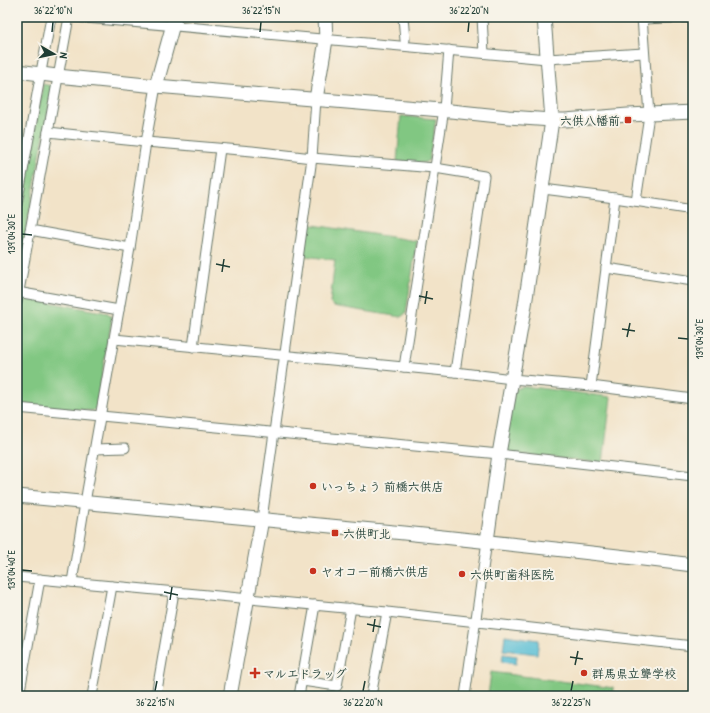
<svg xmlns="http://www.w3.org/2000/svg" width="710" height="713" font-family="'Patrick Hand','Klee One',sans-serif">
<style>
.green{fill:#81c782;stroke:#50825b}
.water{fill:#56bdd4;stroke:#3a7d84}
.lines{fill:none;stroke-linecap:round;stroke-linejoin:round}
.street-casing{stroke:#697768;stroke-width:11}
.secondary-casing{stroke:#697768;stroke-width:15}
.street{stroke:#fff;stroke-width:9}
.secondary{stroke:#fff;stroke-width:13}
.ticks{fill:none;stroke:#1f3d34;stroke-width:1.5}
.poi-dot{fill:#c8321e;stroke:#f7f3e8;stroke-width:1.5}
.labels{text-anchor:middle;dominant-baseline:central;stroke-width:4;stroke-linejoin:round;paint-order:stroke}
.poi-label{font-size:12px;font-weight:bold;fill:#1f3d34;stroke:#f7f3e8;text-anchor:start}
.neatline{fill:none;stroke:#1f3d34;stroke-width:1.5}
.ticks-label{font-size:10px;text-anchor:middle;fill:#1f3d34}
</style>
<rect width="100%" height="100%" fill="#f7f3e8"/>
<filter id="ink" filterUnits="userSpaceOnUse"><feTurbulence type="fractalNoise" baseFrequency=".025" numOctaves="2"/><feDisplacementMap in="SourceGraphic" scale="8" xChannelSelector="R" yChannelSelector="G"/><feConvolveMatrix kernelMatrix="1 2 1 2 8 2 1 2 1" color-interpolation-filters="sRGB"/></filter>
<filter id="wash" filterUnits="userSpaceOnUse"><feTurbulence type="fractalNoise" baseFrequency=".012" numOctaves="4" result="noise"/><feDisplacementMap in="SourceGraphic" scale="16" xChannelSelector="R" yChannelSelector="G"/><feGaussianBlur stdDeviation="0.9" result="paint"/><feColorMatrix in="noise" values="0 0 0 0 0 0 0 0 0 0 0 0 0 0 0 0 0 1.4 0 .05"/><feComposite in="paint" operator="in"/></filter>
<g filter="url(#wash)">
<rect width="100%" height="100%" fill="#f2e3c8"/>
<g class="green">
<polygon points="43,84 53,86 17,280 17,228"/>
<polygon points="401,116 436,119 429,160 424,163 397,162"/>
<polygon points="307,224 417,241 406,313 401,317 333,306 330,303 335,260 305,256 303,253"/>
<polygon points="26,298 108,313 112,318 96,408 92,411 17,404 17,326 22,301"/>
<polygon points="523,386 611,397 603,463 509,453 505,449 514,390"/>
<polygon points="491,672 614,688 613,696 488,696"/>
</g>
<g class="water">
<polygon points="505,635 539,640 537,654 503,650"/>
<polygon points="503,654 517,656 516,664 502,662"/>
</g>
</g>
<g filter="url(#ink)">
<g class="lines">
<g class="street-casing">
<g id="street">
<polyline points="74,17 547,59 644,53"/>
<polyline points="403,17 405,40"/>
<polyline points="482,17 484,53"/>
<polyline points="642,19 693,17"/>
<polyline points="48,132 146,142 252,151 312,158 435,168 484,176 455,372"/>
<polyline points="543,189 615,198 693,210"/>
<polyline points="636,201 649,115 642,17"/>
<polyline points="17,204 51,17"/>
<polyline points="30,230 130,248"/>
<polyline points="606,268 693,281"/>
<polyline points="17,292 119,310"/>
<polyline points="17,302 69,17"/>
<polyline points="114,339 455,372 512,379 591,386 693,399"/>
<polyline points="193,347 220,149"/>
<polyline points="404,367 444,109 449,50"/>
<polyline points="591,386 615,198"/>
<polyline points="17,408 499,454 693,476"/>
<polyline points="95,449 125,448"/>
<polyline points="262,519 312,158 316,99"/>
<polyline points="17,577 387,612 693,646"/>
<polyline points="72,582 87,491 130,248 146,142 156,86"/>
<polyline points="302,681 337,686 351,608"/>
<polyline points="19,696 40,579"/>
<polyline points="92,696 112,586"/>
<polyline points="156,696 174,592"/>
<polyline points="299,696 315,605"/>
<polyline points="371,696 387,612"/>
<polyline points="465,696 487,541"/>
</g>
</g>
<g class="secondary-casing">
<g id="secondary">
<polyline points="17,71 57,76 156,86 441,110 508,117 552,120 565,120 628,115 693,112"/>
<polyline points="156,86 175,17"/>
<polyline points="316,99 326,40 325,17"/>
<path d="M17,496C146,508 275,520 404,533C501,543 597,553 693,565"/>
<polyline points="487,541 499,454 525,305 550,134 552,120 544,17"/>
<polyline points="230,696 262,519"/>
</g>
</g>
<use href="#street" class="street"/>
<use href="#secondary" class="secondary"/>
</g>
</g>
<path class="ticks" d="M52,32L53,22M260,32L261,22M468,32L469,22M22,234L32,235M216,264L230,267M222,272L224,259M419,296L433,299M425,304L427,291M622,329L635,331M627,337L630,323M678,338L688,339M22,570L32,571M164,592L178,595M170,600L172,587M367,624L381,627M373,632L375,619M570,657L583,659M575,665L578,651M155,691L157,681M363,691L365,681M571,691L573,681"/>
<g class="poi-dot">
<rect x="624" y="116" width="8" height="8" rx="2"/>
<circle cx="313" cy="486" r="4"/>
<rect x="331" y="529" width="8" height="8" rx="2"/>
<circle cx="313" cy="571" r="4"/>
<circle cx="462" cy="574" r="4"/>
<path d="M253 667h4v4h4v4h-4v4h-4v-4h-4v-4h4z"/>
<circle cx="584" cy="673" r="4"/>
</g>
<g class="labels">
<g class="poi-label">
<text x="620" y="120" text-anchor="end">六供八幡前</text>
<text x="321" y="486">いっちょう 前橋六供店</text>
<text x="343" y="533">六供町北</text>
<text x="321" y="571">ヤオコー前橋六供店</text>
<text x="470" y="574">六供町歯科医院</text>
<text x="263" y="673">マルエドラッグ</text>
<text x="592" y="673">群馬県立聾学校</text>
</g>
</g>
<rect width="710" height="713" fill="none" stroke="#f7f3e8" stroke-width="44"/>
<g transform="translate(54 54) rotate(99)" stroke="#f7f3e8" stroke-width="3" paint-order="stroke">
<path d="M0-3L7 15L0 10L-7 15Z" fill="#1f3d34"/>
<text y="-6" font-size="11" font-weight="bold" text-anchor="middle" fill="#1f3d34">N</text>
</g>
<rect x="22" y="22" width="666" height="669" class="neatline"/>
<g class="ticks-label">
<text x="53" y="14">36°22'10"N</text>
<text x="261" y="14">36°22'15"N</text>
<text x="469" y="14">36°22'20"N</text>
<text transform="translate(11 234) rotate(-90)" y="4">139°04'30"E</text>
<text transform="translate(699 339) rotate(-90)" y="4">139°04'30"E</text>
<text transform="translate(11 570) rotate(-90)" y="4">139°04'40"E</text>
<text x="155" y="706">36°22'15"N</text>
<text x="363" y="706">36°22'20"N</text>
<text x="571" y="706">36°22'25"N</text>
</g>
</svg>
